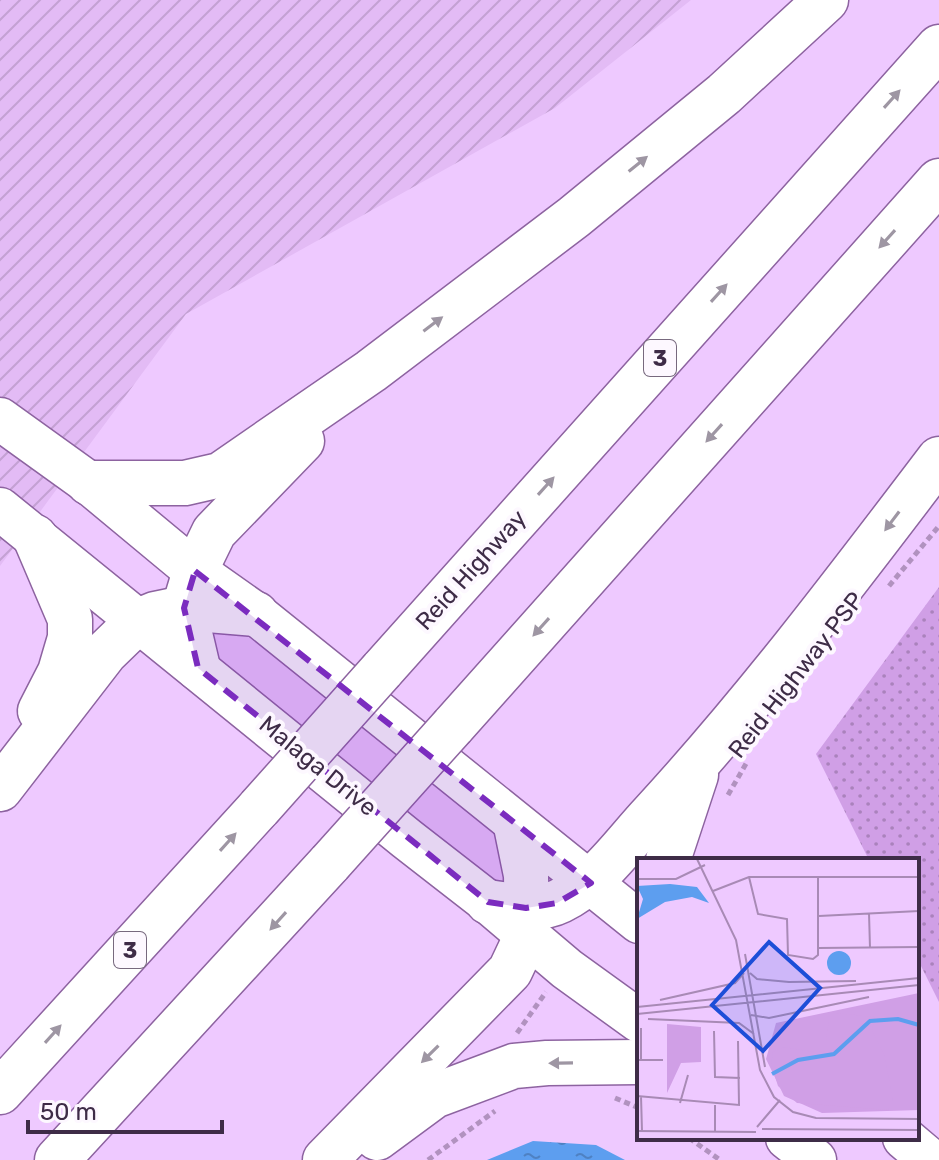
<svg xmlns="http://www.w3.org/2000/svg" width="939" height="1160" font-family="Rubik,sans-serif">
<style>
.industrial{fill:url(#industrial-furrows)}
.grass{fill:url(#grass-dots)}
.water{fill:url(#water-ripples)}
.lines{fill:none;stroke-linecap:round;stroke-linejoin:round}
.major-casing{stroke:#8d63a0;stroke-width:45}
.highway-casing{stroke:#8d63a0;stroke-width:47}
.path{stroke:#b192bf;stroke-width:5;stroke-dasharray:6 4;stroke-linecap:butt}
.major{stroke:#fff;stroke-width:42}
.highway{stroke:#fff;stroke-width:44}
.highway-bridge-casing{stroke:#8d63a0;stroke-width:47;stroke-linecap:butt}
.highway-bridge{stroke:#fff;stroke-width:44}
.oneway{fill:#9e96a3}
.marked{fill:#7b2cbf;fill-opacity:0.2;stroke:#7b2cbf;stroke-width:6;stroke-dasharray:16 10;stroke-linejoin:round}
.labels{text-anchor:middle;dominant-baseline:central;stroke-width:8;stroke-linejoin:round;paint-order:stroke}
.shield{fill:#fdf8ff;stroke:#77697e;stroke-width:2}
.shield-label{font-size:22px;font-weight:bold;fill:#3e2c47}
.street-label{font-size:24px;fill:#3e2c47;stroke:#fdf8ff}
.inset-river{fill:none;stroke:#5d9eef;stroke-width:4}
.inset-road{fill:none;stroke:#a88ab5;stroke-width:2}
.view{fill:#1d4ed8;fill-opacity:0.15;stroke:#1d4ed8;stroke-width:4}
.inset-edge{fill:none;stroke:#3e2c47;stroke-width:4}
</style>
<defs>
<pattern id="industrial-furrows" width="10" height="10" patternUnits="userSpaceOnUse" patternTransform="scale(2)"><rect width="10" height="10" fill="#e3bbf5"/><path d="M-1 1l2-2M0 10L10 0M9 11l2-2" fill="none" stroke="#c4a1d3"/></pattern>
<pattern id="grass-dots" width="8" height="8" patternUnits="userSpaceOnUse" patternTransform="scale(2)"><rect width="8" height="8" fill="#d09fe6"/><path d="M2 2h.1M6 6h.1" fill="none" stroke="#aa82bc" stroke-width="1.8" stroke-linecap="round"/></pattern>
<pattern id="water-ripples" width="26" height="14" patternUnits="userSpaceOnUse" patternTransform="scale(2)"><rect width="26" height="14" fill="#5d9eef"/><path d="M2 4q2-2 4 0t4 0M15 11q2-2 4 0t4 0" fill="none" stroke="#4e81c3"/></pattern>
</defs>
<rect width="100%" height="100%" fill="#eec9ff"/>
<polygon class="industrial" points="0,0 691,0 555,108 186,314 0,566"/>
<polygon class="grass" points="939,587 939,1002 917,958 917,860 869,860 816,754"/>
<polygon class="water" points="533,1141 596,1145 625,1160 487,1160"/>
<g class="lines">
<g class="major-casing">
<g id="major">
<polyline points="0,419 89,483 195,571 256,614 639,922"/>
<polyline points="0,509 407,839 488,902 567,969 639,1021"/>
<polyline points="787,1138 815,1160"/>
<polyline points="904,1138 930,1160"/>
</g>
</g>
<g class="highway-casing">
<g id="highway">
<polyline points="89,483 185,483 220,475 371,371 574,217 724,94 826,0"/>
<polyline points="35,537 70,619 70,638 60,672 40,711"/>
<polyline points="198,668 184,608 195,571 214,532 302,441"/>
<polyline points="382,670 939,47"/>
<polyline points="453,726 939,181"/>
<polyline points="0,789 105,653 138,621 155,614 184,608 256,614"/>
<polyline points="668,860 696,775"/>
<path d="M488,902C511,905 538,912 560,901C599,882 623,845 652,814C755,702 847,580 939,459"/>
<polyline points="0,1092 259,808"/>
<polyline points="377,1138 434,1096 514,1066 547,1063 639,1062"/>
<polyline points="57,1160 330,863"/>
<polyline points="325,1160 510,971 527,935 526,875 516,826"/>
</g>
</g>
<g class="path">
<polyline points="889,586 939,526"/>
<polyline points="728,795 747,762"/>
<polyline points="517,1033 546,992"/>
<polyline points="615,1098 639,1108"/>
<polyline points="689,1138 720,1160"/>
<polyline points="428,1160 495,1111"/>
</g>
<use href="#major" class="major"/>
<use href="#highway" class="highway"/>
<g class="highway-bridge-casing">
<g id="highway-bridge">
<polyline points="259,808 382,670"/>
<polyline points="330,863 453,726"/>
</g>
</g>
<use href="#highway-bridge" class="highway-bridge"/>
</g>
<defs><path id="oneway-solid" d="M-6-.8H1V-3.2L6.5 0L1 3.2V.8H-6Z" transform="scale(2)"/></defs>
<g class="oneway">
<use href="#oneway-solid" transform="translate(892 99) rotate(-48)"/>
<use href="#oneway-solid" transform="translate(638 164) rotate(-39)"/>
<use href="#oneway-solid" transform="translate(887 239) rotate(132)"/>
<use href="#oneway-solid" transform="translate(719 293) rotate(-48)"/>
<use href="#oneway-solid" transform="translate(433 324) rotate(-37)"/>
<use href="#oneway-solid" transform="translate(714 433) rotate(132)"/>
<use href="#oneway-solid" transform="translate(546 486) rotate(-48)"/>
<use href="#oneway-solid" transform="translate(892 521) rotate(127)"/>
<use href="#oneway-solid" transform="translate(541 627) rotate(132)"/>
<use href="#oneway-solid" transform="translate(228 842) rotate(-48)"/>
<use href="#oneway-solid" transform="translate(278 921) rotate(132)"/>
<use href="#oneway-solid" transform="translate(53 1034) rotate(-48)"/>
<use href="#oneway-solid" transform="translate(430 1054) rotate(135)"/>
<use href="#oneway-solid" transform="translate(561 1063) rotate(179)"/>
</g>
<path class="marked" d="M195,571L591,883L557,903L526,908L488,902L198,668L184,608Z"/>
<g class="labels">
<g class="shield">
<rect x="644" y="340" width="32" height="36" rx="6"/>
<rect x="114" y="932" width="32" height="36" rx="6"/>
</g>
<g class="shield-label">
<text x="660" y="358">3</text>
<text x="130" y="950">3</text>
</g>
<g class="street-label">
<text transform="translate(471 570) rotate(-48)">Reid Highway</text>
<text transform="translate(796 675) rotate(-52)">Reid Highway PSP</text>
<text transform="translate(318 766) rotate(39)">Malaga Drive</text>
</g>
</g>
<g transform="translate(637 858)">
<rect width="282" height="282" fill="#eec9ff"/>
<path d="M282,135V252L185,255L147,238L129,201L139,165ZM30,166L64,169V204L44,205L30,235Z" fill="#d09fe6"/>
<path d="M199,155L238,159L235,172L247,197L256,241L251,252L160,245L141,228L134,206L136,194L147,189L177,194L189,182L192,162Z" fill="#d09fe6"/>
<path d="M33,26L60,29L72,45L55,39L28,44L0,61L6,41L0,28ZM190 105a12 12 0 1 1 24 0a12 12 0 1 1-24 0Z" fill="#5d9eef"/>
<path class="inset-river" d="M135,216L161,202L197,196L233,163L261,161L282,167"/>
<path class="inset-road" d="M60,1L99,82L123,212L137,239L156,254L179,260L282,261M112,19L121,56L150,61L151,97L176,101L181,97V18M0,21H39L68,7M76,33L112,19H282M232,55L233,90M182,58L282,53M181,90L282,89M108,96L128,209M113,115L120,121L152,124L219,123M23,142L98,125L107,115M0,149L282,120M0,156L282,127M114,157L132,160L232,139M11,161L102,165L117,176M4,170V202M77,173L78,219L103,220M0,202H26M0,238L102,247L101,183M4,238L5,273M43,245L51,217M78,247V273M120,269L143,242M125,271L282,272M0,273L119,274"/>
<path class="view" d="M132,84L183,130L126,193L75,147Z"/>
<rect width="282" height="282" class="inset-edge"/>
</g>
<path d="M28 1120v12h194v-12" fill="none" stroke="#3e2c47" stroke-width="4"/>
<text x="40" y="1120" font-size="24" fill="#3e2c47" stroke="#fdf8ff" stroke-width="6" paint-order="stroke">50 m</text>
</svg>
